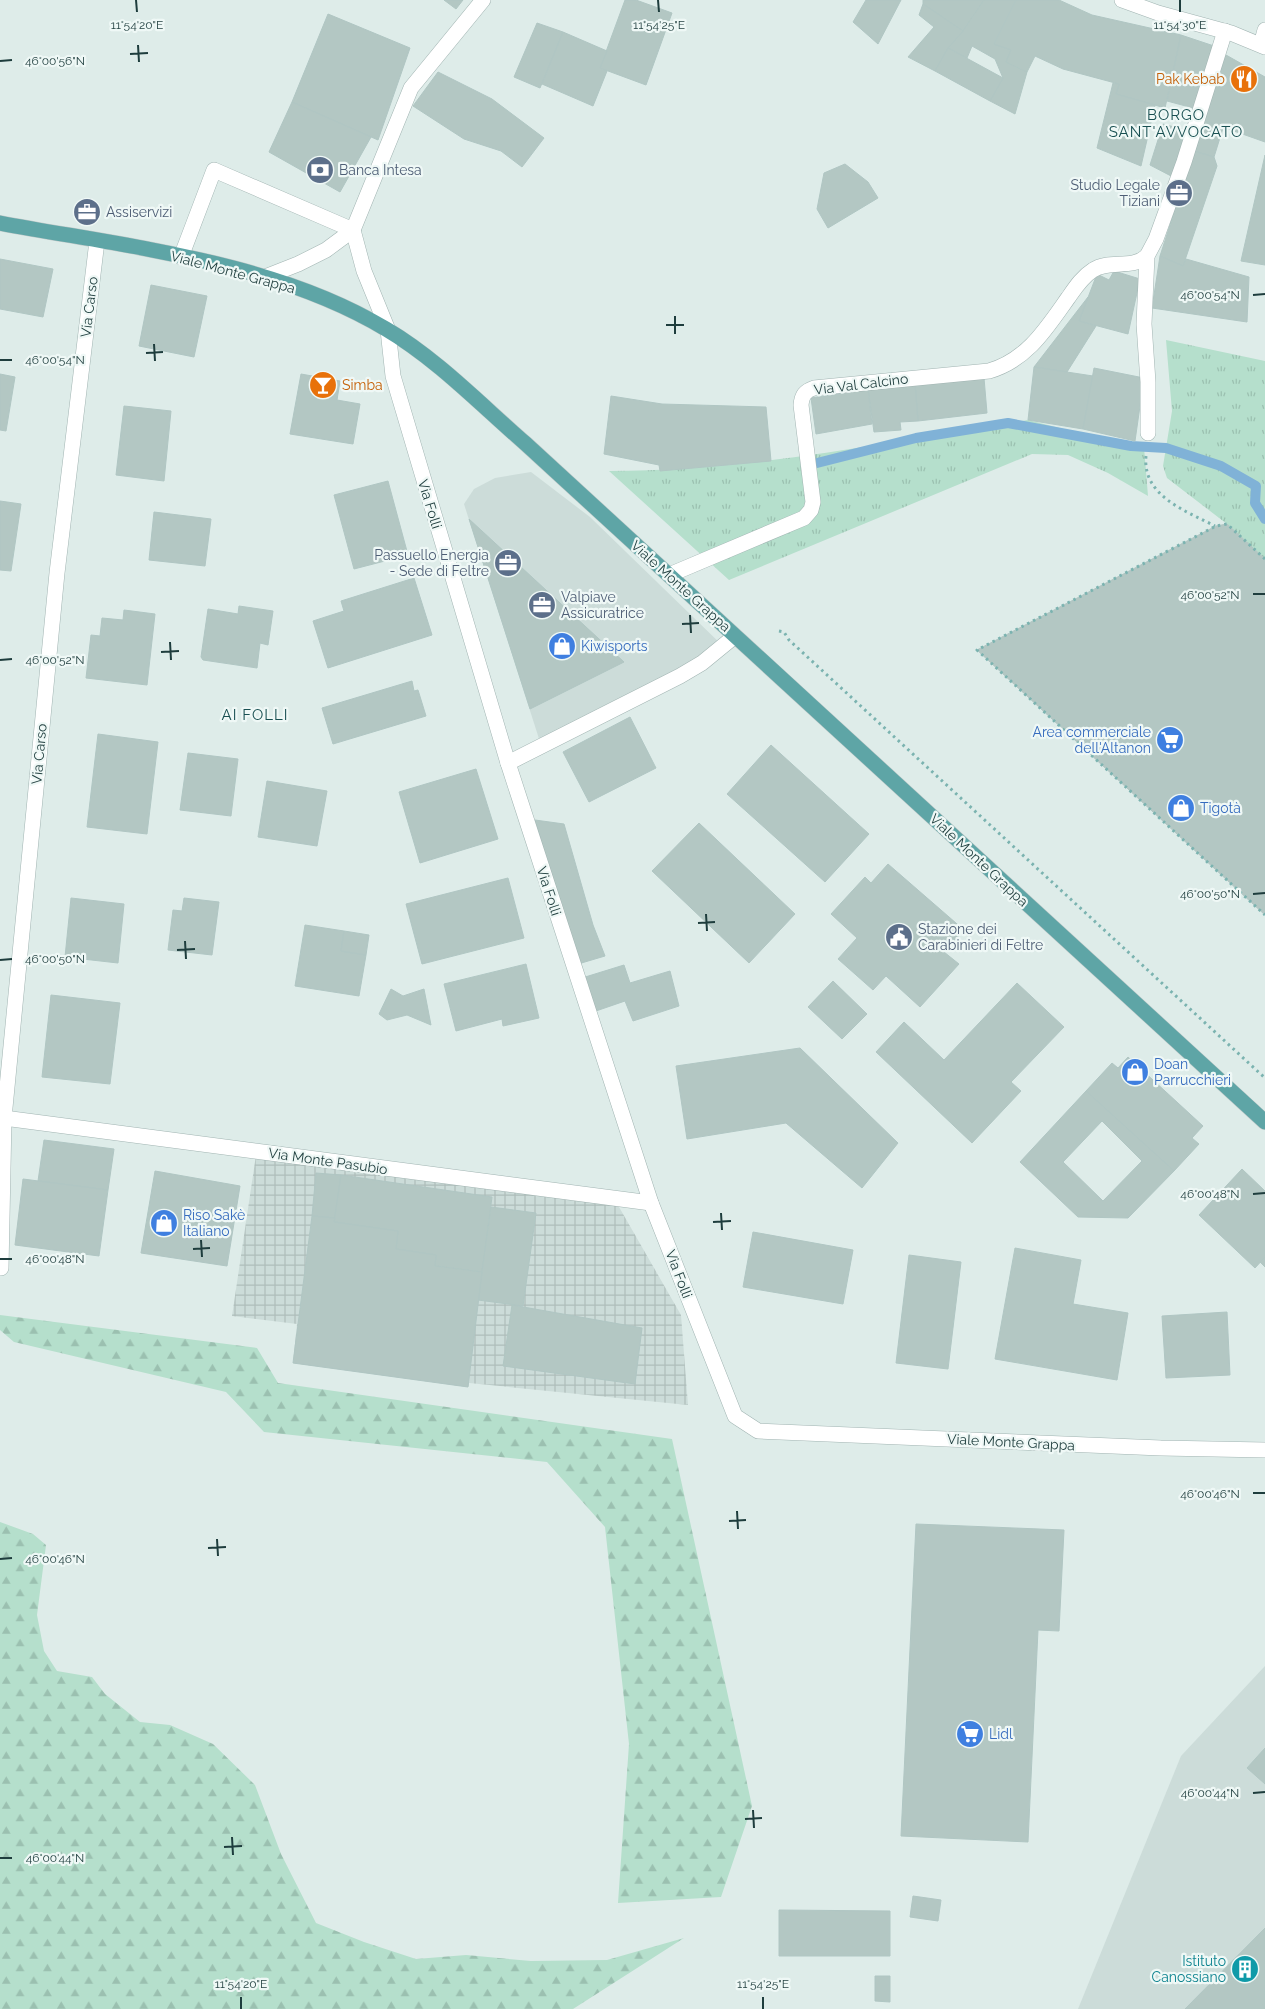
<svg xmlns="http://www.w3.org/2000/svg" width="1265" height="2009" font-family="Raleway,sans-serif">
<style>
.built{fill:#ccdcd9}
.industrial{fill:url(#industrial-grid)}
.grass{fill:url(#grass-tufts)}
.forest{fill:url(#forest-firs)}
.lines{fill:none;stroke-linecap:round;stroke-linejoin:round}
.stream{stroke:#80b2d7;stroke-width:10}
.building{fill:#b3c7c3;stroke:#b0c6c3;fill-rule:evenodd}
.minor-casing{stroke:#a1b4b2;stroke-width:16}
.major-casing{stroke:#c0c9c9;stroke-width:16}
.path{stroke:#7bb3b0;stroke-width:3;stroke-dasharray:2.5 4;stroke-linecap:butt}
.minor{stroke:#fff;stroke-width:15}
.major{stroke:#5ea5a6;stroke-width:15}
.ticks{fill:none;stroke:#1e3d3d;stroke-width:2}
.labels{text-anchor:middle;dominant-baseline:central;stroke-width:4.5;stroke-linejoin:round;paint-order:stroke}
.food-label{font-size:14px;fill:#c56008;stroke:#eff8f6;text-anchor:end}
.service-label{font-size:14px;fill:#4e5e75;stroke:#eff8f6;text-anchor:start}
.street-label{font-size:14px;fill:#1e3d3d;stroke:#eff8f6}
.shop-label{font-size:14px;fill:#366cbe;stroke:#eff8f6;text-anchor:start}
.culture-label{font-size:14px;fill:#0d838f;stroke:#eff8f6;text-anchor:end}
.neighbourhood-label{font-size:15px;letter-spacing:1px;fill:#184f51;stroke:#eff8f6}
.ticks-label{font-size:12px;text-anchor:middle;fill:#1e3d3d;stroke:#eff8f6;stroke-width:4.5;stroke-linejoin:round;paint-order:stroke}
</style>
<defs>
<pattern id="industrial-grid" width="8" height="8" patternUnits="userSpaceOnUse" patternTransform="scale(1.25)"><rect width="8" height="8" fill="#ccdcd9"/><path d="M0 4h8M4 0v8" fill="none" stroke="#afbebb"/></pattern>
<pattern id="grass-tufts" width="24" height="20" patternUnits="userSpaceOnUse" patternTransform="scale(1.25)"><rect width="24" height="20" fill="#b5dfcc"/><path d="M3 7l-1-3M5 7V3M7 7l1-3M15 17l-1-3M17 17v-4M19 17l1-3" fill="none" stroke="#9bc0b0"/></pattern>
<pattern id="forest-firs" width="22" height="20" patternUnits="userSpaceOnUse" patternTransform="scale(1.25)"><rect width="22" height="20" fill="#b5dfcc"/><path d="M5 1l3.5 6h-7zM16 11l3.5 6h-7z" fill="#9bc0b0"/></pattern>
</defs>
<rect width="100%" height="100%" fill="#deece9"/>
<g class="built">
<polygon points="531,472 590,517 726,649 541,745 464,504 474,489 495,478"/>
<polygon points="1265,1666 1265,2009 1078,2009 1181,1756"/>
</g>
<polygon class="industrial" points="256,1155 615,1200 681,1315 688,1405 469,1383 468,1387 293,1363 297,1324 232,1316"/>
<g class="grass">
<polygon points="1166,340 1265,361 1265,559 1227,524 1167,478 1163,466 1172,411"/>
<path d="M1028,420L1131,446L1144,447L1148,496L1108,473L1068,455L1032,454L729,580L609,471C750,471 889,442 1028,420Z"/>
</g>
<g class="forest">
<polygon points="0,1315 257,1348 278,1383 672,1439 752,1806 721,1897 618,1903 629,1744 605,1527 547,1462 264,1432 226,1392 14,1342 0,1330"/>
<polygon points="0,1522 33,1534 46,1545 37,1615 44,1651 57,1671 92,1677 105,1694 140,1722 170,1725 213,1744 255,1785 281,1854 316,1923 364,1942 416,1959 466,1955 531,1961 607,1960 684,1938 573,2009 0,2009"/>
</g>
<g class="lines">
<polyline class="stream" points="817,463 916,438 1008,423 1131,446 1166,448 1221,466 1256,486 1255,503 1265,519"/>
</g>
<g class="building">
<polygon points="444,0 463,0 456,9"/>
<polygon points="625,0 636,0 672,13 646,85 600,68"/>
<polygon points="866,0 901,0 878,44 853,22"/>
<polygon points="923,0 984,0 963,31 923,4"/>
<polygon points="984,0 1016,0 994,44 1011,50 1006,62 1027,72 1015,114 990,101 1003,78 995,59 972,46 967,58 948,48 963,31"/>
<polygon points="1016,0 1059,0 1092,15 1181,35 1165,108 1116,94 1119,84 1063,69 1035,56 1027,72 1006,62 1011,50 994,44"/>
<polygon points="923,4 963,31 948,48 935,71 908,57 934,27 919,15"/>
<polygon points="328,14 410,48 378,140 292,102"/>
<polygon points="537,23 563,32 540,88 514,77"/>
<polygon points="563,32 607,51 600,68 607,71 593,106 542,84"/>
<polygon points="1181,35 1217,47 1197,109 1167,101"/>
<polygon points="948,48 1003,78 990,101 935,71"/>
<polygon points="1226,55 1265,77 1265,142 1203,120"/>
<polygon points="438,72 492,99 544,138 522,167 501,151 464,139 413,106"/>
<polygon points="1113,83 1119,84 1116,94 1155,105 1141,166 1097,148"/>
<polygon points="292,102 371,137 340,192 269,152"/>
<polygon points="1203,120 1223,128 1214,157 1194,151"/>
<polygon points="1163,124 1189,131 1173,177 1150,165"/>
<polygon points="1194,151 1214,157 1217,166 1183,266 1160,256"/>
<polygon points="1265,155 1265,265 1241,261"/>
<polygon points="845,164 868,182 878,198 828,228 817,209 824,173"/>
<polygon points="1160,256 1183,266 1186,259 1249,277 1247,322 1152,308"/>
<polygon points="0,259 53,269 43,317 0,309"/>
<polygon points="1114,271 1140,279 1128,334 1079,321 1097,274 1109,280"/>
<polygon points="151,285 207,296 194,357 139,346"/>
<polygon points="1088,297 1079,321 1096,326 1067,372 1034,367"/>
<polygon points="1034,367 1093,376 1083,429 1028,420"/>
<polygon points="1094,368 1144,378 1135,441 1083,429"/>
<polygon points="0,374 15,377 6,431 0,430"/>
<polygon points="301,374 340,381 337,400 360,404 353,444 290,434"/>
<polygon points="984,378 987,413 918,421 915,384"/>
<polygon points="915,384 918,421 900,422 901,430 874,432 868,389"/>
<polygon points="868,389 872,424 816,434 811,398"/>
<polygon points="611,396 662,404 766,407 771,461 660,471 659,465 604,454"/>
<polygon points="124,406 171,411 164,481 116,475"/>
<polygon points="388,481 408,555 354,569 334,495"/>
<polygon points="0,501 21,504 11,571 0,570"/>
<polygon points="154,512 211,519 205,566 149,560"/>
<polygon points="469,519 624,662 530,709"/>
<polygon points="1227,524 1265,559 1265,915 977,650 1216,526"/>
<polygon points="414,578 432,635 328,668 313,621 344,611 341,601"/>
<polygon points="239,606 273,611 268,645 260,643 257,668 203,660 201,657 208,609 238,614"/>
<polygon points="124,610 155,614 147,685 86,678 91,635 100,636 102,618 123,620"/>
<polygon points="412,681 414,691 418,690 426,716 333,744 322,708"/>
<polygon points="630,717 656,768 589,802 563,752"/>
<polygon points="98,734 158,742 147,834 87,827"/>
<polygon points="771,745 869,834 825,882 727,794"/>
<polygon points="188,753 238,759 231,816 180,810"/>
<polygon points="476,769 498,839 420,863 399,792"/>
<polygon points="267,781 327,791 317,846 258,837"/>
<polygon points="535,820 564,824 593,925 605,956 578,964"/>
<polygon points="699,823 795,914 749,963 652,871"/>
<polygon points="888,864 964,930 944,952 959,964 920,1007 886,976 873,990 838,959 857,938 831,914 865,877 871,883"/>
<polygon points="508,878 524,938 422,964 406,904"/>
<polygon points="71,898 124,904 118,963 65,957"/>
<polygon points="184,898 219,902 212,955 168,950 173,910 182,911"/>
<polygon points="305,925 344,931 341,951 366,955 359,996 295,986"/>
<polygon points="344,931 369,935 366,955 341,951"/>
<polygon points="526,964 539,1018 503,1026 502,1019 456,1031 444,984"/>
<polygon points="624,965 630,983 670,971 679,1006 633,1021 625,1001 593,1012 582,978"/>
<polygon points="833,981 867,1014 842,1039 808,1007"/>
<polygon points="1017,983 1064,1027 1011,1082 1021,1091 972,1143 876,1052 904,1022 944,1060"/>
<polygon points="391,989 403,996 424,989 431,1025 407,1015 387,1020 379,1014"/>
<polygon points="51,995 120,1003 110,1084 42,1077"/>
<polygon points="800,1048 898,1143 862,1188 786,1123 687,1139 676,1066"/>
<polygon points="1128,1057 1203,1126 1192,1138 1199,1144 1174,1171 1086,1091 1112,1063 1118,1068"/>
<path d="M1086,1091L1174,1171L1128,1218L1078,1217L1020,1162ZM1102,1121L1142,1161L1103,1201L1063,1162Z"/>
<polygon points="44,1140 114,1149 108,1190 38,1181"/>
<polygon points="1242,1169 1265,1191 1265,1257 1255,1268 1199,1215"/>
<polygon points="155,1171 240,1186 227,1266 141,1253"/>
<polygon points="316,1173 341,1175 335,1218 312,1216"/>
<polygon points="341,1175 492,1197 482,1272 435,1266 436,1255 396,1249 398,1231 334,1222"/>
<polygon points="23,1179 108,1190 99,1256 15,1245"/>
<polygon points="491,1207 536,1213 523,1306 478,1300"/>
<polygon points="312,1216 335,1218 334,1222 398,1231 396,1249 436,1255 435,1266 482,1272 468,1387 293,1363"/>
<polygon points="753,1232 853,1250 843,1304 743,1287"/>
<polygon points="1015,1248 1081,1260 1073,1304 1128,1313 1117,1380 995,1359"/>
<polygon points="909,1255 961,1262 948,1369 896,1363"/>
<polygon points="1265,1257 1265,1267 1260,1262"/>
<polygon points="512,1305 642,1328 635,1384 503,1366"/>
<polygon points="1227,1312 1230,1375 1166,1378 1162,1316"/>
<polygon points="916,1524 1064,1530 1059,1631 1038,1630 1028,1842 901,1836"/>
<polygon points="1265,1748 1265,1784 1247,1768"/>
<polygon points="913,1896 941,1900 938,1921 910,1917"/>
<polygon points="779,1910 890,1911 890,1956 779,1956"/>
<polygon points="1265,1928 1265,2009 1185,2009"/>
<polygon points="875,1976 890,1976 890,2002 875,2001"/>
</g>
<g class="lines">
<g class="minor-casing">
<g id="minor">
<polyline points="1122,0 1158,13 1231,33 1265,47"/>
<polyline points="1261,45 1265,30"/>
<polyline points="181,257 214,170 353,230 364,271 388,330 393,376 508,763 651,1203 735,1416 758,1431 1161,1448 1265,1450"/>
<polyline points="265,277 298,264 326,250 353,230 411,88 483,0"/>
<polyline points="1148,433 1148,382 1144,324 1147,256 1156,239 1184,162 1225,31"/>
<path d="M669,575L804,518L811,510L813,502L801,405C802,395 805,391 814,388L989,371C1027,360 1046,329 1068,298C1075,288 1082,277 1093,270C1109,259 1132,270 1147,256"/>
<polyline points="508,763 680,676 702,663 735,636"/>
<polyline points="4,1118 651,1203"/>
<polyline points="1,1268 4,1118 57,573 97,241"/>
</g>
</g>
<g class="major-casing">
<path id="major" d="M0,223C127,247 273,261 386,329C437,359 481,405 526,444L1265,1122"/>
</g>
<g class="path">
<path d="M1146,456C1142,496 1186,511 1215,526"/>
<polyline points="1265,559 1227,524 1216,526 977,650 1265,915"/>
<polyline points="779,631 784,632 789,640 1265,1078"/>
</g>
<use href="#minor" class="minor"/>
<use href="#major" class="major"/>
</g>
<path class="ticks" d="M136,0L137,12M658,0L659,12M1180,0V12M138,45L139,62M130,54L148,53M0,61L12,60M1253,295L1265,294M675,316V334M666,325H684M154,344L155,361M146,353L163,352M0,360H12M1253,594H1265M690,615L691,633M682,624L699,623M170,642L171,660M161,652L179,651M0,660L12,659M1253,894L1265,893M706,914L707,931M698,923L715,922M185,941L186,959M177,950L195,949M0,960L12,959M1253,1194L1265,1193M721,1213L722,1230M713,1222L731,1221M201,1240L202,1257M193,1249L210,1248M0,1259H12M1253,1493H1265M737,1511L738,1529M729,1521L746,1520M217,1539L218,1556M208,1548L226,1547M0,1559L12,1558M1253,1793L1265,1792M753,1810L754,1828M745,1819L762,1818M232,1837L233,1855M224,1847L242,1846M0,1858H12M241,1997V2009M763,1997V2009"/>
<defs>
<g id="restaurant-disc" transform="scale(1.4375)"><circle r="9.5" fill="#e8710a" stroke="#eff8f6"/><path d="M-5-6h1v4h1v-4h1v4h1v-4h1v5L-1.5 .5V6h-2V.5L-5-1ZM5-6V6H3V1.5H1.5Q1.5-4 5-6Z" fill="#fff"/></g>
<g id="bank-disc" transform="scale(1.4375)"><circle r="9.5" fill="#5c6f8a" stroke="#eff8f6"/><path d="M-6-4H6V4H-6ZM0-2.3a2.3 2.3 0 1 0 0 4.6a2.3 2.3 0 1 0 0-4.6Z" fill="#fff"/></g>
<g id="office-disc" transform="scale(1.4375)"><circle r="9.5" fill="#5c6f8a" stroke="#eff8f6"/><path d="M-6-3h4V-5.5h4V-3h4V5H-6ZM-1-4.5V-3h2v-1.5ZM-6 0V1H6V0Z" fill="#fff"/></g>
<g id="bar-disc" transform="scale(1.4375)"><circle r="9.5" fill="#e8710a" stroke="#eff8f6"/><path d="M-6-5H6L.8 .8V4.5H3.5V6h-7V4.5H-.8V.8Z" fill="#fff"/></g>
<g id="shop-disc" transform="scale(1.4375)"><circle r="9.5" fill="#3f7fe0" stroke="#eff8f6"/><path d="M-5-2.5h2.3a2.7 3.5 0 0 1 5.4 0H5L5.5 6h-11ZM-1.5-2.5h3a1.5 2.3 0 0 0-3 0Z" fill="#fff"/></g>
<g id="supermarket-disc" transform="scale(1.4375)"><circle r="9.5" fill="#3f7fe0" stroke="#eff8f6"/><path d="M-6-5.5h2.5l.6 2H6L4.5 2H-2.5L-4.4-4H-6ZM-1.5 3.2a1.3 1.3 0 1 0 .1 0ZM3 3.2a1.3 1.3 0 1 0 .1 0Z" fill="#fff"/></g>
<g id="civic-disc" transform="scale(1.4375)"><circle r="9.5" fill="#5c6f8a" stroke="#eff8f6"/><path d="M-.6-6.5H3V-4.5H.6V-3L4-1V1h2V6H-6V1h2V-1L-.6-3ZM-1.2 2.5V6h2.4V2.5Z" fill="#fff"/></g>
<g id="building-disc" transform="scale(1.4375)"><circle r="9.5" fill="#0f9aa8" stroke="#eff8f6"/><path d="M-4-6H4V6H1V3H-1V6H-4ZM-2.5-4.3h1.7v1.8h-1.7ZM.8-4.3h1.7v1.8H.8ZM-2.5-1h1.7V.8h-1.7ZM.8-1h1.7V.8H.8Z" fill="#fff"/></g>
</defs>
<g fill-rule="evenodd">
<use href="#restaurant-disc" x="1244" y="79"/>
<use href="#bank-disc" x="320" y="170"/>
<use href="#office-disc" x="1179" y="193"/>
<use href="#office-disc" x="87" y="212"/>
<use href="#bar-disc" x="323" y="385"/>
<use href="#office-disc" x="508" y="563"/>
<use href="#office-disc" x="542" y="605"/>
<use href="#shop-disc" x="562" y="646"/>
<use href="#supermarket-disc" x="1170" y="740"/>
<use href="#shop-disc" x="1181" y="808"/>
<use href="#civic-disc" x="899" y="937"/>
<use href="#shop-disc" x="1135" y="1072"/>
<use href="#shop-disc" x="164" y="1223"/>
<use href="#supermarket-disc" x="970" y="1734"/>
<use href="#building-disc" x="1245" y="1969"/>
</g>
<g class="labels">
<g class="food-label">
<text x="1225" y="79">Pak Kebab</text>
<text x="342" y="385" text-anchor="start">Simba</text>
</g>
<g class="service-label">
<text x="339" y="170">Banca Intesa</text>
<text x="1160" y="185" text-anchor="end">Studio Legale<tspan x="1160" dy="16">Tiziani</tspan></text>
<text x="106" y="212">Assiservizi</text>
<text x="489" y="555" text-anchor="end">Passuello Energia<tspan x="489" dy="16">- Sede di Feltre</tspan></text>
<text x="561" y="597">Valpiave<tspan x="561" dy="16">Assicuratrice</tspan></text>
<text x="918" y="929">Stazione dei<tspan x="918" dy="16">Carabinieri di Feltre</tspan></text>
</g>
<g class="street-label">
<text transform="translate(233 272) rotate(15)">Viale Monte Grappa</text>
<text transform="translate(89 307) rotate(-83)">Via Carso</text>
<text transform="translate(861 384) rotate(-7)">Via Val Calcino</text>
<text transform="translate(430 504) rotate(73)">Via Folli</text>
<text transform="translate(681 586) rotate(42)">Viale Monte Grappa</text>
<text transform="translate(39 754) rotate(-85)">Via Carso</text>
<text transform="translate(979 860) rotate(43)">Viale Monte Grappa</text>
<text transform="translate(549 891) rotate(72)">Via Folli</text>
<text transform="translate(328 1161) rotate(8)">Via Monte Pasubio</text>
<text transform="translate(679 1274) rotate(69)">Via Folli</text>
<text transform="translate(1011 1442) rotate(3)">Viale Monte Grappa</text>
</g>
<g class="shop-label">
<text x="581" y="646">Kiwisports</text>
<text x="1151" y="732" text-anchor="end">Area commerciale<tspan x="1151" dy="16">dell'Altanon</tspan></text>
<text x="1200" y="808">Tigotà</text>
<text x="1154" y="1064">Doan<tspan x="1154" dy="16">Parrucchieri</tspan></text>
<text x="183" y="1215">Riso Sakè<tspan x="183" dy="16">Italiano</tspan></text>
<text x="989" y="1734">Lidl</text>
</g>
<g class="culture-label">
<text x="1226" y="1961">Istituto<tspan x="1226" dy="16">Canossiano</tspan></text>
</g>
<g class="neighbourhood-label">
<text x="1176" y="115">BORGO<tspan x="1176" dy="17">SANT'AVVOCATO</tspan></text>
<text x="255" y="715">AI FOLLI</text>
</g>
</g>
<g class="ticks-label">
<text x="137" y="29">11°54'20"E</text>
<text x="659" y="29">11°54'25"E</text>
<text x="1180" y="29">11°54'30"E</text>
<text x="55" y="65">46°00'56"N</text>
<text x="1210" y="299">46°00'54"N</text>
<text x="55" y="364">46°00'54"N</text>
<text x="1210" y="599">46°00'52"N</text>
<text x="55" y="664">46°00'52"N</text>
<text x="1210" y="898">46°00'50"N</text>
<text x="55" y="963">46°00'50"N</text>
<text x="1210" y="1198">46°00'48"N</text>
<text x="55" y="1263">46°00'48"N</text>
<text x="1210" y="1498">46°00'46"N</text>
<text x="55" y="1563">46°00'46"N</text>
<text x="1210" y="1797">46°00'44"N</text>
<text x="55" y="1862">46°00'44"N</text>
<text x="241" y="1988">11°54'20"E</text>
<text x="763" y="1988">11°54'25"E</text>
</g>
</svg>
